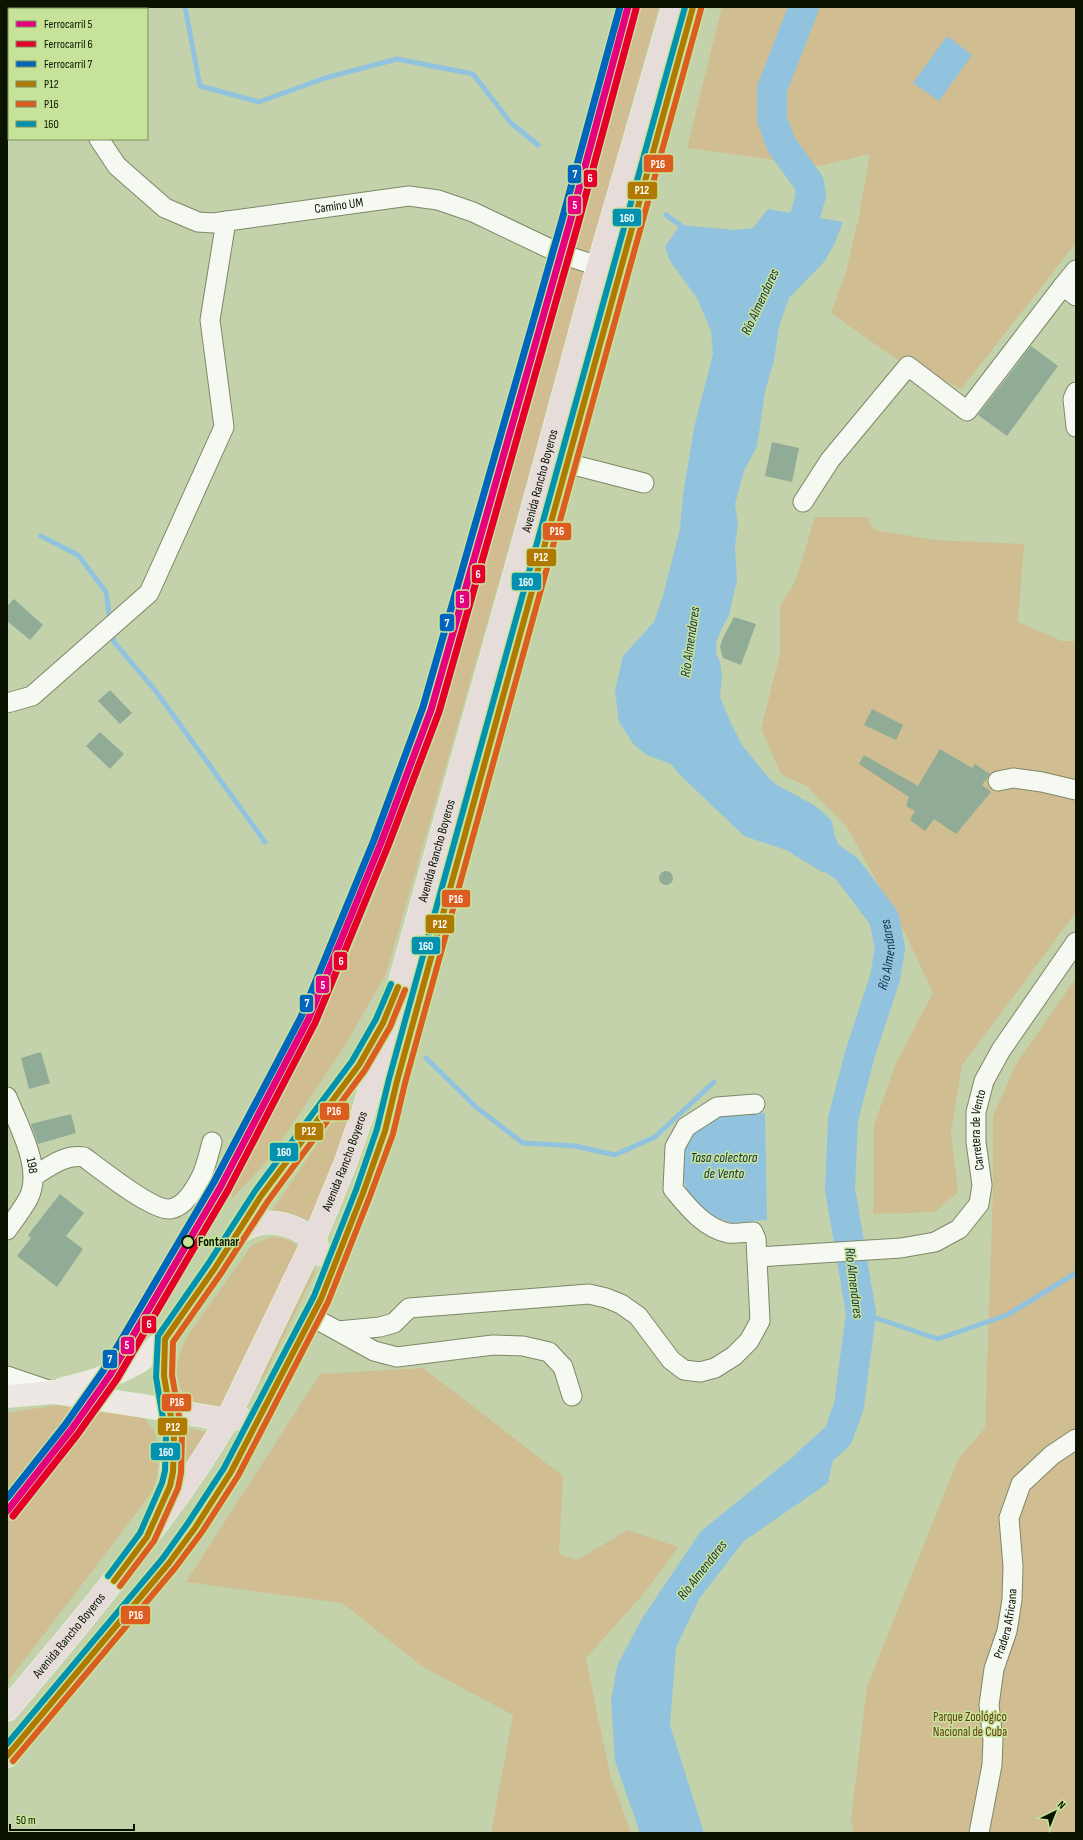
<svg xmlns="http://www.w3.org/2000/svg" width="1083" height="1840" font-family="'Sofia Sans Condensed',sans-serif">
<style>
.green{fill:#d1bd92}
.water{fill:#91c3de}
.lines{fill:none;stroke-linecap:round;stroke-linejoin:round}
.stream{stroke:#91c3de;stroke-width:5}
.river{stroke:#91c3de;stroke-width:30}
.building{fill:#90ac97}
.minor-casing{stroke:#7d8867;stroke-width:21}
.major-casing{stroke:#e4ebd9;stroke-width:24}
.highway-casing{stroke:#e4ebd9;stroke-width:24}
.minor{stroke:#f6f8f2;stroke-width:19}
.major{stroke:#ede8e4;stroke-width:22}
.highway{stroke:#e6ddda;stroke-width:22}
.bus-1-casing{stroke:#c7e399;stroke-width:9}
.bus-2-casing{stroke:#c7e399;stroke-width:9}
.bus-3-casing{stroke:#c7e399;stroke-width:9}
.bus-1{stroke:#b07a00;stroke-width:6}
.bus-2{stroke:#db5d1f;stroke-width:6}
.bus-3{stroke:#0292af;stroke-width:6}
.rail-1-casing{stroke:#c7e399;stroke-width:10}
.rail-2-casing{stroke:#c7e399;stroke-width:10}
.rail-3-casing{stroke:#c7e399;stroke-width:10}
.rail-1{stroke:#e5007d;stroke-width:7}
.rail-2{stroke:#e4002b;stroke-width:7}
.rail-3{stroke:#0065bd;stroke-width:7}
.stop-dot{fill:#c7e399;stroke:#0a1300;stroke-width:2}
.labels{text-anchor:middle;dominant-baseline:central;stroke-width:3;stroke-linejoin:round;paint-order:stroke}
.street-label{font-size:13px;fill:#0a1300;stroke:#c7e399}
.stop-label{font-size:13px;font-weight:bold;fill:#0a1300;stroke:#c7e399;text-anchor:start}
.park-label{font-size:13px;fill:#623b0c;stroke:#c7e399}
.water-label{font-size:14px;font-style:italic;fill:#122e45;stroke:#c7e399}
.line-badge{stroke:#c7e399;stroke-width:1.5}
.badge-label{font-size:11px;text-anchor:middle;font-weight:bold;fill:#fff}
</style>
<rect width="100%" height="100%" fill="#c3d2aa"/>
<g class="green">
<path d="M639,7H659L502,571L386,974L344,1047L269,1159L233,1198L230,1192C253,1147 280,1102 303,1056C355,949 398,838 438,726Z"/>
<polygon points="722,7 1076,7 1076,243 961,389 895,358 831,313 846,272 859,216 870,154 819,166 687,148"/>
<polygon points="815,517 867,517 874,530 936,540 1024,544 1018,622 1062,641 1076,641 1076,912 962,1065 951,1132 958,1192 935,1212 873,1214 874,1125 896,1063 933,993 906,935 847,827 808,787 781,774 761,729 780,654 780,606 795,582"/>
<polygon points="1076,978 1076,1833 854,1833 851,1820 867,1686 958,1459 985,1428 993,1191 993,1116 1016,1064"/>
<polygon points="347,1109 352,1112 315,1222 287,1215 270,1214 338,1113"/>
<path d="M274,1237C286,1238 295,1241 302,1251L221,1411C214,1409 206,1408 200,1405C171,1394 174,1363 185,1340L251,1246L266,1239Z"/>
<polygon points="312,1254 315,1273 263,1379 259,1380 258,1379"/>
<polygon points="423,1368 563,1476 559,1554 577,1560 628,1530 678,1547 645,1592 586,1658 610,1775 631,1833 491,1833 513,1715 423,1667 342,1603 186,1582 320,1374"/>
<polygon points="64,1404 142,1416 154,1430 159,1449 157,1476 152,1492 7,1683 7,1413"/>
<polygon points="180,1427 213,1433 186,1473 185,1447"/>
</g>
<g class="water">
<polygon points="947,36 972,55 939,101 913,83"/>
<polygon points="768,209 843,222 834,245 824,262 789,298 779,327 774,360 765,392 757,446 744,471 735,504 738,525 735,546 737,580 729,615 722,628 716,643 716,653 720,662 722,676 720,697 729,719 742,745 768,777 777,785 812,804 824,813 832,821 834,833 847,869 822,872 786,850 744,836 679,774 671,764 647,755 634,745 619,722 615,691 623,656 654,622 663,596 680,529 683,494 694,428 713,354 711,331 697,298 670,261 665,247 680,225 735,230 753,228"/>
<polygon points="765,1113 767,1220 732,1223 707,1214 689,1198 682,1173 681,1154 695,1131 712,1119 723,1115"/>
<polygon points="838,1436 828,1483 744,1541 699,1599 676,1648 670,1725 704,1833 640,1833 615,1761 611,1700 617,1666 641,1620 701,1531 794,1456"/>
</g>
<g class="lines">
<g class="stream">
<polyline points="185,7 200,86 259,102 325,78 397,59 473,74 511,123 538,145"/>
<polyline points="666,215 680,225"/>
<polyline points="41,536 78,555 106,592 110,621"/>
<polyline points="112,631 114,642 155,690 265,842"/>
<polyline points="426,1058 477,1108 523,1143 575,1146 615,1155 655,1137 714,1082"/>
<polyline points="861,1313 938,1339 1007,1315 1076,1273"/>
</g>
<g class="river">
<polyline points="785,251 805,216 811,195 809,183 781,144 772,119 772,89 804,7"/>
<path id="s1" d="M808,1463L838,1436L849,1406L861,1313L840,1189L843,1119L860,1054L885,978L890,948L884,918L847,869L814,846"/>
</g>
</g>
<g class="building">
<polygon points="1031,346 1058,366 1007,436 978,415"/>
<polygon points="772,442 799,448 792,482 765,476"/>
<polygon points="14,599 43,625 30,640 7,621 7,606"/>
<polygon points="734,617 756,624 741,665 723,658 720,647 723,638"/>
<polygon points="110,690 132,713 120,724 98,701"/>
<polygon points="872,709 903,725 896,740 864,725"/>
<polygon points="100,732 124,754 110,769 86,746"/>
<polygon points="940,749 972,768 975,764 990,774 982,785 991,792 956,834 934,819 925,831 910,820 915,811 906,806 909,797 859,764 864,755 918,786"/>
<circle cx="666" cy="878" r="7"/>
<polygon points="41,1052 50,1083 29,1089 21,1058"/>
<polygon points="71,1114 76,1133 38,1144 31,1124"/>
<polygon points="60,1194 84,1213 66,1236 83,1249 57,1287 17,1256 31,1238 28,1235"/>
</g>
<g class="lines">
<g class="minor-casing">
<g id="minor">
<polyline points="15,7 16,9"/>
<path id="s2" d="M99,139L117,166L165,208L198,222L213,223L409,196L438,200L473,212L561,254L598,266"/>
<polyline points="1076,270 1063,286 1076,296"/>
<polyline points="1076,392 1073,399 1076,427"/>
<polyline points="566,463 644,483"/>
<polyline points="803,502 830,460 908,366 967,411 1063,286"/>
<polyline points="7,703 32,696 149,593 224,427 210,320 226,221"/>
<polyline points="998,781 1013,778 1042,782 1076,790"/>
<path id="s3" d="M7,1097C18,1125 44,1170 28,1199C22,1210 14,1220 7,1230"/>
<path d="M34,1176C50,1166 65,1154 84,1157C100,1169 153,1211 170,1209C184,1207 195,1189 201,1177C206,1167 209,1153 212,1142"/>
<path id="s4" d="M757,1257L901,1248L935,1242L959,1229L979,1204L982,1185L976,1142V1112L984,1081L1001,1050L1076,942"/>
<path d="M312,1317L338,1331L380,1327L394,1323L409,1308L589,1294L606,1298L621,1304L638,1316L671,1360L684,1370L700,1372L715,1368L734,1356L749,1341L760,1321L756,1239L753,1232C745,1232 736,1234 728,1233C704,1228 688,1207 673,1189L675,1147L686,1127L717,1107L755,1104"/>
<polyline points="338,1331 374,1351 397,1357 493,1345 523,1346 549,1352 563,1367 572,1396"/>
<polyline points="7,1376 51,1391"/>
<path id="s5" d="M979,1833L992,1765L993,1740L989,1705L994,1669L1007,1631L1012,1600L1013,1566L1009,1518L1021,1484L1052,1455L1076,1439"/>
</g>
</g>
<g class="major-casing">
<g id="major">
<path d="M63,1389C88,1383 114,1376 136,1363C147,1357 156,1348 165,1339"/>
<polyline points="7,1396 53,1392 169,1410"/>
</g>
</g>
<g class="highway-casing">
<g id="highway">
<path d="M237,1234C244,1229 251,1225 260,1223C282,1220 313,1230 320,1254"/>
<polyline points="169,1410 227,1420 240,1418"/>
<polyline points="162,1506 170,1486 174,1447 174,1435 164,1376 165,1339 215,1268 261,1196 359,1065 376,1036"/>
<path id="s6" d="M7,1710C56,1652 105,1594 150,1533C178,1497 204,1460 227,1420L313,1242L345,1164L363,1113L520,555L598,266L673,7"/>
<polyline points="7,1756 169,1563 195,1528 231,1472 321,1299 363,1193 385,1131 397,1081 693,7"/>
</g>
</g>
<use href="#minor" class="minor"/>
<use href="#major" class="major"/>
<use href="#highway" class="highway"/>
<g class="bus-1-casing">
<g id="bus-1">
<polyline points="114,1581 147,1537 170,1486 173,1472 174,1435 164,1376 165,1339 215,1268 261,1196 359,1065 383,1023 398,987"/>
<polyline points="7,1756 169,1563 195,1528 231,1472 321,1299 363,1193 385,1131 397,1081 693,7"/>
</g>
</g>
<g class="bus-2-casing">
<g id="bus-2">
<polyline points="120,1586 154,1541 178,1488 181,1473 182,1434 172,1375 173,1342 222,1272 268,1201 365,1070 390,1027 405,990"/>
<polyline points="13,1761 175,1568 202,1532 238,1476 328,1302 370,1196 393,1134 405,1083 701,9"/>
</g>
</g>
<g class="bus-3-casing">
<g id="bus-3">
<polyline points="108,1576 140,1533 162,1483 165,1471 166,1436 156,1377 158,1336 208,1264 255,1191 352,1061 376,1019 391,984"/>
<polyline points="7,1744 163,1558 188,1523 224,1468 314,1296 356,1190 377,1129 389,1079 685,7"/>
</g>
</g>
<use href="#bus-1" class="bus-1"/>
<use href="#bus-2" class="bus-2"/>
<use href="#bus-3" class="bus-3"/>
<g class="rail-1-casing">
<polyline id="rail-1" points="7,1511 71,1430 110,1375 221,1186 308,1020 381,843 431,710 570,222 628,7"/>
</g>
<g class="rail-2-casing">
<polyline id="rail-2" points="13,1516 77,1435 117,1379 228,1190 315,1023 388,846 439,712 578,224 636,9"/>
</g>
<g class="rail-3-casing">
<polyline id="rail-3" points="7,1498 65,1425 103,1371 214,1182 301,1017 374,840 423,707 562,220 620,7"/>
</g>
<use href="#rail-1" class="rail-1"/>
<use href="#rail-2" class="rail-2"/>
<use href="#rail-3" class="rail-3"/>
</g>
<circle class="stop-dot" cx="188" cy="1242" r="6"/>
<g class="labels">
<g class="street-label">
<text stroke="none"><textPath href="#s2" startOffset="274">Camino UM</textPath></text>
<text stroke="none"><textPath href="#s6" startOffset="1357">Avenida Rancho Boyeros</textPath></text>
<text stroke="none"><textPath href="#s6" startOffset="973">Avenida Rancho Boyeros</textPath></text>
<text stroke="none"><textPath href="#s4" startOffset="313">Carretera de Vento</textPath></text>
<text stroke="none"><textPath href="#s6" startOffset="649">Avenida Rancho Boyeros</textPath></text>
<text stroke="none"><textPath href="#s3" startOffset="73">198</textPath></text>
<text stroke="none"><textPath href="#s5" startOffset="213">Pradera Africana</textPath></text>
<text stroke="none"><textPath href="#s6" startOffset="97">Avenida Rancho Boyeros</textPath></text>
</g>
<g class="stop-label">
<text x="198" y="1242">Fontanar</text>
</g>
<g class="park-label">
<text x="970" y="1717">Parque Zoológico<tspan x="970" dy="15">Nacional de Cuba</tspan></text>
</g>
<g class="water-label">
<text transform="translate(760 302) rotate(-65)">Río Almendares</text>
<text transform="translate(690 642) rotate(-82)">Río Almendares</text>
<text stroke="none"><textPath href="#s1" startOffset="533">Río Almendares</textPath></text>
<text x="724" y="1157">Tasa colectora<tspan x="724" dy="16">de Vento</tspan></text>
<text transform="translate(854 1283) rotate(83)">Río Almendares</text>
<text transform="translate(702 1570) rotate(-52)">Río Almendares</text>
</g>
</g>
<g class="line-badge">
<rect x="643" y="154" width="31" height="19" rx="4" fill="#db5d1f"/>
<rect x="567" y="164" width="15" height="20" rx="4" fill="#0065bd"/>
<rect x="583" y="169" width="15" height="19" rx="4" fill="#e4002b"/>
<rect x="627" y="181" width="31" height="19" rx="4" fill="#b07a00"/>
<rect x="567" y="195" width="15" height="20" rx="4" fill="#e5007d"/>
<rect x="612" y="208" width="30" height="19" rx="4" fill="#0292af"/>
<rect x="542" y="522" width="30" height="19" rx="4" fill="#db5d1f"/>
<rect x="526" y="548" width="31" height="19" rx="4" fill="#b07a00"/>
<rect x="471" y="564" width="15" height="20" rx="4" fill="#e4002b"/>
<rect x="511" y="572" width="31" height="19" rx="4" fill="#0292af"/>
<rect x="455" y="590" width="15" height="19" rx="4" fill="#e5007d"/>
<rect x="439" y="613" width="16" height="19" rx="4" fill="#0065bd"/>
<rect x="441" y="889" width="30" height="19" rx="4" fill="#db5d1f"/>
<rect x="425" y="914" width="30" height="20" rx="4" fill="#b07a00"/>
<rect x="411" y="936" width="30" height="19" rx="4" fill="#0292af"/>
<rect x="333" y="951" width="15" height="20" rx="4" fill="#e4002b"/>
<rect x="315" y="975" width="15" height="19" rx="4" fill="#e5007d"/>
<rect x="299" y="994" width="15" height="19" rx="4" fill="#0065bd"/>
<rect x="319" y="1102" width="31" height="19" rx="4" fill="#db5d1f"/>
<rect x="294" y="1122" width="30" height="19" rx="4" fill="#b07a00"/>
<rect x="269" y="1142" width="30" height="20" rx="4" fill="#0292af"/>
<rect x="141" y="1315" width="16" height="19" rx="4" fill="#e4002b"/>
<rect x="120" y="1336" width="15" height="19" rx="4" fill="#e5007d"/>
<rect x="102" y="1349" width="16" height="20" rx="4" fill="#0065bd"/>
<rect x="161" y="1393" width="31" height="19" rx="4" fill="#db5d1f"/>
<rect x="157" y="1417" width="31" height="19" rx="4" fill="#b07a00"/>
<rect x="150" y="1442" width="31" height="19" rx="4" fill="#0292af"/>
<rect x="120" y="1605" width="31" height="20" rx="4" fill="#db5d1f"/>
</g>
<g class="badge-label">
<text x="658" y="168">P16</text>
<text x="575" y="178">7</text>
<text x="590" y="182">6</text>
<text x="642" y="194">P12</text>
<text x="575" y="209">5</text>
<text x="627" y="222">160</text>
<text x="557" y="535">P16</text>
<text x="541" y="561">P12</text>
<text x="478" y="578">6</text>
<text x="526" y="586">160</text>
<text x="462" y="603">5</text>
<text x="447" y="627">7</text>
<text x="456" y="903">P16</text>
<text x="440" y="928">P12</text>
<text x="426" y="950">160</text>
<text x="341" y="965">6</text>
<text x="323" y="989">5</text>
<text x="307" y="1007">7</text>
<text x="334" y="1115">P16</text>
<text x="309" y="1135">P12</text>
<text x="284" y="1156">160</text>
<text x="149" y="1328">6</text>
<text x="127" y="1349">5</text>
<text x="110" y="1363">7</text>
<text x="177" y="1406">P16</text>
<text x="173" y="1431">P12</text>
<text x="166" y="1456">160</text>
<text x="136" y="1619">P16</text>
</g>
<rect width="1083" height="1840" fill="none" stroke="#0a1300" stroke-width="16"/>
<rect x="8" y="8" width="140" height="132" fill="#c7e399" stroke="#7b905c"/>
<rect x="16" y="21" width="20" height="6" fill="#e5007d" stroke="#7b905c"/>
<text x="44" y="28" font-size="12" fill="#0a1300">Ferrocarril 5</text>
<rect x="16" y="41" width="20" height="6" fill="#e4002b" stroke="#7b905c"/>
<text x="44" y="48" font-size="12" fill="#0a1300">Ferrocarril 6</text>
<rect x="16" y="61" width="20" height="6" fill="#0065bd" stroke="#7b905c"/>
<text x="44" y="68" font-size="12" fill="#0a1300">Ferrocarril 7</text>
<rect x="16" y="81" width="20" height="6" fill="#b07a00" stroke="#7b905c"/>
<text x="44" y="88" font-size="12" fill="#0a1300">P12</text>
<rect x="16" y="101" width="20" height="6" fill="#db5d1f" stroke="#7b905c"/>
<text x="44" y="108" font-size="12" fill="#0a1300">P16</text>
<rect x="16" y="121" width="20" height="6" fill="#0292af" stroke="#7b905c"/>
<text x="44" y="128" font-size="12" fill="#0a1300">160</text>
<g transform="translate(1055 1812) rotate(43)" stroke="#c7e399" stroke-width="3" paint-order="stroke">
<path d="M0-3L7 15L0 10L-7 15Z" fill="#0a1300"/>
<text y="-6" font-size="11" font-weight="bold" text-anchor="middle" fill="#0a1300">N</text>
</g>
<path d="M10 1824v6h124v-6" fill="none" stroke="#0a1300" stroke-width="2"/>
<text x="16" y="1824" font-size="12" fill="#0a1300" stroke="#c7e399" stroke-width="3" paint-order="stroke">50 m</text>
</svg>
